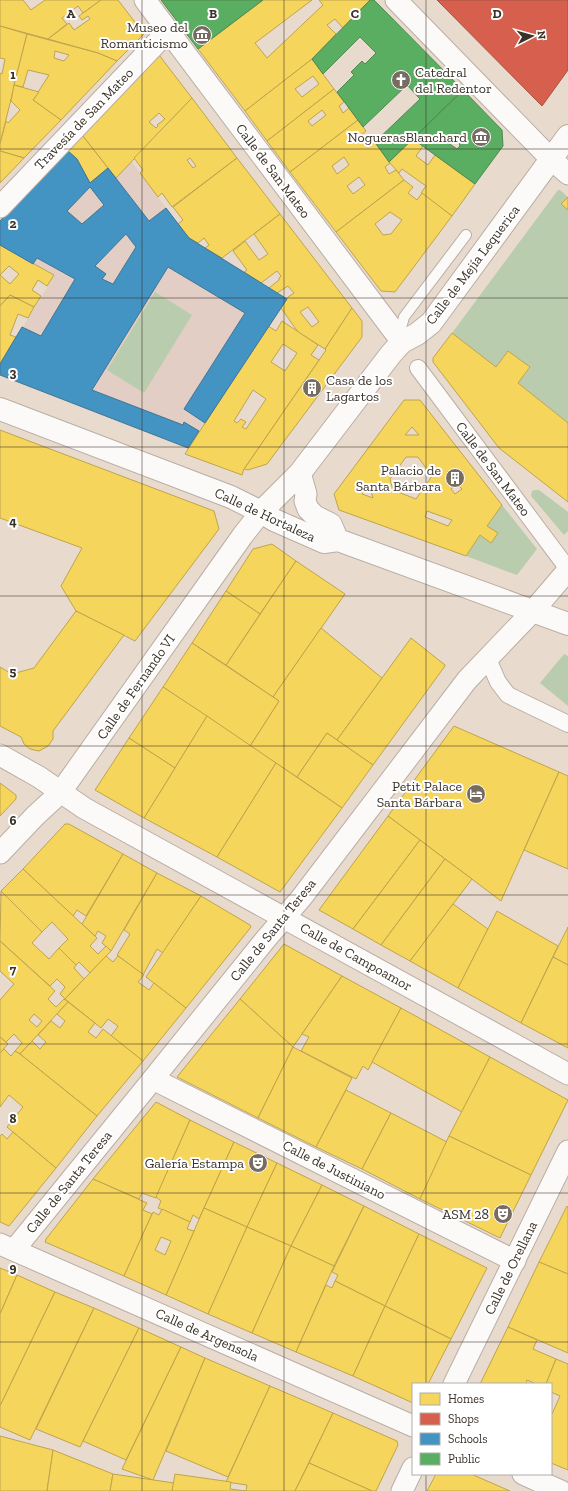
<svg xmlns="http://www.w3.org/2000/svg" width="568" height="1491" font-family="'Zilla Slab',serif">
<style>
.education{fill:#e2cec4}
.green{fill:#b9ccae}
.homes{fill:#f6d55c;stroke:#bea44c;fill-rule:evenodd}
.shops{fill:#d6604d;stroke:#a75242}
.schools{fill:#4393c3;stroke:#407694;fill-rule:evenodd}
.public{fill:#5aae61;stroke:#508850;fill-rule:evenodd}
.lines{fill:none;stroke-linecap:round;stroke-linejoin:round}
.service-casing{stroke:#b9aea4;stroke-width:12}
.pedestrian-casing{stroke:#b9aea4;stroke-width:18}
.minor-casing{stroke:#b9aea4;stroke-width:23}
.tertiary-casing{stroke:#b9aea4;stroke-width:24}
.service{stroke:#fcfaf8;stroke-width:10}
.pedestrian{stroke:#fcfaf8;stroke-width:16}
.minor{stroke:#fcfaf8;stroke-width:21}
.tertiary{stroke:#fcfaf8;stroke-width:22}
.grid{fill:none;stroke:#3a3128;stroke-width:1;stroke-opacity:0.55}
.labels{text-anchor:middle;dominant-baseline:central;stroke-width:4;stroke-linejoin:round;paint-order:stroke}
.poi-label{font-size:14px;fill:#3a3128;stroke:#fff;text-anchor:end}
.street-label{font-size:14px;fill:#3a3128;stroke:#fff}
.grid-label{font-size:13px;text-anchor:middle;font-weight:bold;fill:#3a3128;stroke:#fff;stroke-width:4;stroke-linejoin:round;paint-order:stroke}
</style>
<rect width="100%" height="100%" fill="#e8dbce"/>
<polygon class="education" points="68,151 77,159 90,183 108,168 131,161 189,238 287,299 188,448 0,375 0,364 54,276 0,244 0,221"/>
<g class="green">
<polygon points="558,190 560,190 568,197 568,423 518,383 530,368 508,351 496,367 452,333"/>
<polygon points="155,292 192,315 144,393 107,370"/>
<polygon points="535,490 539,490 568,512 568,531 564,535 531,496 532,491"/>
<polygon points="502,505 537,549 517,575 466,556 480,535 491,543 497,534 487,526"/>
<polygon points="564,654 568,656 568,706 540,683"/>
</g>
<g class="homes">
<polygon points="0,0 23,0 31,10 45,0 101,0 83,13 78,6 62,18 67,24 48,39 0,26"/>
<polygon points="101,0 118,0 144,34 117,61 98,53 48,39 69,23 74,30 90,19 88,16 82,20 79,16"/>
<polygon points="263,0 312,0 255,43 267,58 323,5 319,0 370,0 343,28 335,19 327,25 336,34 312,59 245,111 198,49"/>
<polygon points="0,26 27,34 0,144 0,73 2,74 5,59 0,58"/>
<path d="M27,34L98,53L117,61L61,120L33,100L49,75L28,70L23,87L14,85ZM55,51L69,55L64,61L54,58Z"/>
<path d="M159,55L192,98L116,178L82,135ZM159,113L165,119L157,125L158,126L156,128L149,122Z"/>
<path d="M312,59L334,89L267,141L245,111ZM313,76L319,84L302,97L295,89Z"/>
<polygon points="14,85 39,92 33,100 61,120 24,158 0,151 0,144 6,121 8,123 20,110 11,101"/>
<path d="M334,89L344,102L339,106L343,113L349,108L358,120L290,172L267,141ZM322,110L326,115L312,126L308,121Z"/>
<path d="M192,98L237,158L172,207L162,193L158,197L140,173L143,170L134,158ZM190,158L196,166L193,168L187,160Z"/>
<path d="M358,120L366,131L360,136L366,142L372,139L390,163L385,167L389,174L396,170L404,180L336,232L290,172ZM344,157L349,165L337,174L332,166ZM359,177L365,185L353,194L347,186Z"/>
<polygon points="82,135 108,168 90,183 77,159 68,151"/>
<polygon points="413,139 423,146 416,156 428,165 435,155 475,184 452,216 421,193 426,186 402,169 399,173 389,162"/>
<polygon points="0,151 24,158 0,183"/>
<polygon points="237,158 280,214 222,258 205,248 209,245 204,238 198,243 189,238 178,224 183,220 173,207"/>
<path d="M404,180L413,187L408,193L417,200L422,193L452,216L395,292L381,291L336,232ZM390,212L402,220L391,234L383,235L375,224Z"/>
<polygon points="568,197 568,210 561,204"/>
<path d="M280,214L352,308L325,349L298,332L281,308L288,297L294,293L288,286L277,293L269,288L279,280V278L281,276L277,271L261,283L244,272L247,270L233,251L245,241L259,260L268,254L254,234ZM308,307L319,322L312,327L300,312Z"/>
<path d="M0,245L54,275L47,286L38,280L32,290L41,296L34,307L10,295L0,306ZM9,266L19,274L10,284L0,275Z"/>
<polygon points="10,295 34,307 28,318 18,314 10,335 16,337 0,364 0,306"/>
<polygon points="352,308 362,321 362,337 267,464 248,470 244,469 326,350 325,349"/>
<path d="M282,321L318,345L311,355L319,360L244,469L242,475L185,454L268,326L276,331ZM283,344L297,353L285,371L271,362ZM253,390L266,399L246,429L242,427L246,422L241,419L237,423L234,421Z"/>
<polygon points="452,333 496,367 508,351 530,367 518,383 568,423 568,502 499,448 433,362 433,358"/>
<path d="M404,400H420L502,505L487,526L498,533L491,543L480,535L466,556L339,510L334,494ZM412,427L419,435H405ZM406,457H418L432,476L416,499L393,490L390,479ZM457,484L462,489L455,494L451,489ZM369,485L373,498L362,494ZM427,511L452,520L448,526L425,517Z"/>
<polygon points="0,430 214,511 219,529 135,641 76,611 61,586 82,548 0,518"/>
<polygon points="272,544 296,561 260,614 226,591 253,549"/>
<polygon points="296,561 345,594 273,697 226,665"/>
<polygon points="226,591 260,614 226,665 192,643"/>
<polygon points="76,611 124,635 53,731 53,739 48,746 39,751 30,749 24,744 21,737 0,726 0,667 12,674 34,668"/>
<polygon points="321,628 382,678 337,740 327,733 297,777 250,746 279,701 273,697"/>
<polygon points="411,638 445,665 445,666 373,765 337,740"/>
<polygon points="192,643 279,701 250,746 163,687"/>
<polygon points="163,687 207,716 175,768 129,738"/>
<polygon points="207,716 276,763 217,857 144,818"/>
<polygon points="454,726 559,772 501,901 388,816"/>
<polygon points="327,733 373,765 342,808 297,777"/>
<polygon points="129,738 175,768 144,818 95,790"/>
<polygon points="276,763 342,808 280,892 217,857"/>
<polygon points="559,772 568,776 568,869 524,850"/>
<polygon points="0,783 16,795 16,799 0,816"/>
<polygon points="388,816 420,840 353,929 319,910"/>
<polygon points="65,824 69,824 123,854 86,916 77,910 73,916 23,869"/>
<polygon points="420,840 445,859 381,945 353,929"/>
<polygon points="123,854 157,873 111,951 102,943 106,936 98,931 95,936 82,924"/>
<polygon points="445,859 472,879 410,961 381,945"/>
<polygon points="23,869 97,938 90,946 98,954 106,946 111,951 90,973 79,962 76,965 59,948 68,939 52,922 42,932 1,891"/>
<polygon points="157,873 201,896 163,953 157,949 143,975 117,955 130,934 124,930"/>
<polygon points="1,891 42,932 32,943 49,959 59,948 76,965 74,968 84,979 65,999 60,994 65,987 57,979 50,986 0,941"/>
<polygon points="201,896 250,925 251,927 186,1008 146,977"/>
<polygon points="453,904 488,929 458,988 410,961"/>
<polygon points="497,911 558,946 521,1023 458,988"/>
<polygon points="568,927 568,965 553,957"/>
<path d="M0,941L55,991L48,999L56,1007L64,999L68,1002L20,1054L15,1051L22,1043L14,1034L6,1042L0,1037V1000L14,984L0,971ZM34,1014L42,1021L37,1027L29,1020Z"/>
<polygon points="284,944 342,976 293,1047 240,999"/>
<polygon points="106,956 113,962 118,956 144,975 138,982 149,990 154,983 186,1008 143,1061 111,1036 118,1026 108,1019 101,1028 65,999"/>
<polygon points="553,957 568,965 568,1048 521,1023"/>
<polygon points="342,976 401,1008 368,1070 363,1066 356,1079 301,1051 309,1037 302,1034"/>
<polygon points="240,999 293,1047 258,1118 177,1077"/>
<polygon points="68,1002 95,1023 88,1032 96,1038 103,1029 143,1061 97,1116 20,1054 32,1041 40,1049 46,1042 38,1035 51,1021 60,1028 65,1021 57,1014"/>
<polygon points="401,1008 490,1057 462,1112 372,1062"/>
<polygon points="0,1037 8,1044 0,1053"/>
<polygon points="293,1047 352,1078 316,1147 258,1118"/>
<polygon points="4,1049 11,1056 15,1051 20,1054 97,1116 56,1168 7,1127 23,1107 9,1095 0,1107 0,1053"/>
<polygon points="490,1057 568,1100 531,1175 449,1136"/>
<polygon points="346,1090 391,1113 362,1169 316,1147"/>
<polygon points="156,1102 190,1120 156,1198 142,1193 139,1199 93,1179"/>
<polygon points="391,1113 447,1142 420,1199 362,1169"/>
<polygon points="190,1120 234,1142 199,1219 193,1215 190,1222 158,1208 161,1201 156,1197"/>
<polygon points="13,1132 56,1168 9,1226 0,1222 0,1136 2,1134 7,1139"/>
<polygon points="449,1136 531,1175 500,1238 420,1199"/>
<polygon points="234,1142 277,1163 247,1227 204,1208"/>
<polygon points="277,1163 322,1185 291,1246 247,1227"/>
<polygon points="93,1179 147,1203 143,1210 152,1214 124,1276 45,1242 46,1239"/>
<polygon points="322,1185 364,1206 334,1266 291,1246"/>
<polygon points="364,1206 419,1234 385,1306 335,1281 338,1275 332,1272"/>
<polygon points="567,1206 568,1207 568,1274 539,1262"/>
<polygon points="204,1208 247,1227 208,1314 166,1295"/>
<path d="M162,1209L190,1222L187,1229L194,1231L166,1295L124,1276L153,1212L159,1215ZM161,1237L171,1241L165,1255L155,1250Z"/>
<polygon points="247,1227 291,1246 252,1333 208,1314"/>
<polygon points="419,1234 487,1268 451,1339 385,1306"/>
<polygon points="291,1246 334,1266 296,1352 252,1333"/>
<polygon points="539,1262 568,1274 568,1353 508,1327"/>
<polygon points="0,1268 17,1275 0,1314"/>
<polygon points="17,1275 55,1292 0,1406 0,1314"/>
<polygon points="335,1281 385,1306 353,1376 296,1352 326,1285 332,1288"/>
<polygon points="55,1292 94,1308 30,1440 0,1427 0,1406"/>
<polygon points="385,1306 451,1339 428,1384 413,1384 413,1403 353,1376"/>
<polygon points="94,1308 139,1328 80,1447 36,1429"/>
<polygon points="508,1327 537,1340 533,1349 556,1359 546,1384 536,1384 527,1380 526,1384 480,1384"/>
<polygon points="139,1328 181,1347 126,1460 83,1441"/>
<polygon points="181,1347 205,1358 153,1480 122,1469"/>
<polygon points="205,1358 270,1386 228,1477 166,1451"/>
<polygon points="556,1359 568,1364 568,1470 551,1463 551,1414 552,1414 560,1396 551,1392 551,1384 546,1384"/>
<polygon points="270,1386 333,1413 295,1491 246,1491 247,1485 226,1482"/>
<polygon points="333,1413 397,1441 398,1445 376,1491 372,1491 309,1463"/>
<polygon points="0,1436 53,1450 47,1491 0,1491"/>
<polygon points="53,1450 113,1474 110,1491 47,1491"/>
<polygon points="309,1463 372,1491 295,1491"/>
<polygon points="113,1474 174,1483 172,1491 110,1491"/>
<polygon points="175,1474 231,1482 230,1489 246,1491 172,1491"/>
<polygon points="436,1474 471,1474 510,1491 427,1491"/>
</g>
<polygon class="shops" points="437,0 568,0 568,70 542,106"/>
<path class="schools" d="M68,151L77,159L90,183L108,168L149,221L166,208L189,238L287,299L205,423L184,409L245,313L168,267L92,390L183,425L184,422L199,431L188,448L0,375V364L22,327L41,336L75,279L37,258L33,264L0,245V221ZM90,187L104,205L82,224L67,211ZM126,234L136,247L113,284L102,279L106,274L95,266Z"/>
<g class="public">
<polygon points="161,0 263,0 198,49"/>
<polygon points="370,0 374,0 463,90 389,162 375,142 420,99 407,85 363,127 337,92 354,75 351,72 362,61 365,64 376,53 360,37 323,74 312,59"/>
<path d="M463,90L502,130L503,146L475,184L413,139ZM456,133L460,136L458,140L460,146L457,149L447,142Z"/>
</g>
<g class="lines">
<g class="service-casing">
<polyline id="service" points="401,338 401,328 404,317 466,235"/>
</g>
<g class="pedestrian-casing">
<g id="pedestrian">
<polyline points="418,368 568,569"/>
<polyline points="488,659 498,682 508,695 568,724"/>
</g>
</g>
<g class="minor-casing">
<g id="minor">
<polyline points="145,0 402,342"/>
<polyline points="396,0 551,159 568,174"/>
<polyline points="0,207 168,31"/>
<polyline points="300,473 306,494 305,501 308,509 315,516 331,524 338,540"/>
<polyline points="0,755 39,777 84,808 568,1074"/>
<polyline points="0,853 35,816 60,793 243,535 261,512"/>
<polyline points="153,1079 515,1261"/>
<polyline points="0,1244 413,1426"/>
<polyline points="14,1250 153,1079 265,940 302,897 467,680 533,611 568,570"/>
<polyline points="454,1384 568,1151"/>
<polyline points="523,1474 561,1491"/>
<polyline points="402,1491 413,1468"/>
</g>
</g>
<g class="tertiary-casing">
<g id="tertiary">
<polyline points="0,409 231,497 261,512 274,520 324,542 338,540 568,624"/>
<polyline points="261,512 300,473 391,354 402,342 417,334 431,323 568,136"/>
</g>
</g>
<use href="#service" class="service"/>
<use href="#pedestrian" class="pedestrian"/>
<use href="#minor" class="minor"/>
<use href="#tertiary" class="tertiary"/>
</g>
<path class="grid" d="M142,0V1491M284,0V1491M426,0V1384M0,149H568M0,298H568M0,447H568M0,596H568M0,746H568M0,895H568M0,1044H568M0,1193H568M0,1342H568M426,1474V1491"/>
<defs>
<g id="museum-disc" transform="scale(1)"><circle r="9.5" fill="#776c62" stroke="#fff"/><path d="M0-6L6-3V-2H-6V-3ZM-5-1h2V3h-2ZM-1-1h2V3h-2ZM3-1h2V3H3ZM-6 4H6V6H-6Z" fill="#fff"/></g>
<g id="church-disc" transform="scale(1)"><circle r="9.5" fill="#776c62" stroke="#fff"/><path d="M-1.2-6h2.4v3.5h3.3v2.4h-3.3V6h-2.4V-.1h-3.3v-2.4h3.3Z" fill="#fff"/></g>
<g id="building-disc" transform="scale(1)"><circle r="9.5" fill="#776c62" stroke="#fff"/><path d="M-4-6H4V6H1V3H-1V6H-4ZM-2.5-4.3h1.7v1.8h-1.7ZM.8-4.3h1.7v1.8H.8ZM-2.5-1h1.7V.8h-1.7ZM.8-1h1.7V.8H.8Z" fill="#fff"/></g>
<g id="hotel-disc" transform="scale(1)"><circle r="9.5" fill="#776c62" stroke="#fff"/><path d="M-6-4.5h1.5V1H6V5H4.5V3h-9V5H-6ZM-4 0a1.8 1.8 0 1 1 3.6 0ZM.5 0V-2.5h3Q6-2.5 6 0Z" fill="#fff"/></g>
<g id="theatre-disc" transform="scale(1)"><circle r="9.5" fill="#776c62" stroke="#fff"/><path d="M-5-5.5Q0-4 5-5.5V0Q5 5 0 6Q-5 5-5 0ZM-3.3-2.5H-1v1.5H-3.3ZM1-2.5H3.3v1.5H1ZM-2.8 1Q0 5.5 2.8 1Z" fill="#fff"/></g>
</defs>
<g fill-rule="evenodd">
<use href="#museum-disc" x="202" y="35"/>
<use href="#church-disc" x="401" y="80"/>
<use href="#museum-disc" x="481" y="137"/>
<use href="#building-disc" x="312" y="388"/>
<use href="#building-disc" x="455" y="478"/>
<use href="#hotel-disc" x="476" y="794"/>
<use href="#theatre-disc" x="258" y="1163"/>
<use href="#theatre-disc" x="503" y="1214"/>
</g>
<g class="labels">
<g class="poi-label">
<text x="188" y="27">Museo del<tspan x="188" dy="16">Romanticismo</tspan></text>
<text x="415" y="72" text-anchor="start">Catedral<tspan x="415" dy="16">del Redentor</tspan></text>
<text x="467" y="137">NoguerasBlanchard</text>
<text x="326" y="380" text-anchor="start">Casa de los<tspan x="326" dy="16">Lagartos</tspan></text>
<text x="441" y="470">Palacio de<tspan x="441" dy="16">Santa Bárbara</tspan></text>
<text x="462" y="786">Petit Palace<tspan x="462" dy="16">Santa Bárbara</tspan></text>
<text x="244" y="1163">Galería Estampa</text>
<text x="489" y="1214">ASM 28</text>
</g>
<g class="street-label">
<text transform="translate(84 119) rotate(-46)">Travesía de San Mateo</text>
<text transform="translate(273 171) rotate(53)">Calle de San Mateo</text>
<text transform="translate(473 265) rotate(-53)">Calle de Mejía Lequerica</text>
<text transform="translate(493 469) rotate(53)">Calle de San Mateo</text>
<text transform="translate(265 515) rotate(25)">Calle de Hortaleza</text>
<text transform="translate(136 687) rotate(-55)">Calle de Fernando VI</text>
<text transform="translate(273 930) rotate(-51)">Calle de Santa Teresa</text>
<text transform="translate(356 957) rotate(29)">Calle de Campoamor</text>
<text transform="translate(334 1170) rotate(27)">Calle de Justiniano</text>
<text transform="translate(69 1182) rotate(-51)">Calle de Santa Teresa</text>
<text transform="translate(511 1268) rotate(-64)">Calle de Orellana</text>
<text transform="translate(207 1335) rotate(24)">Calle de Argensola</text>
</g>
</g>
<g class="grid-label">
<text x="71" y="18">A</text>
<text x="213" y="18">B</text>
<text x="355" y="18">C</text>
<text x="497" y="18">D</text>
<text x="13" y="79">1</text>
<text x="13" y="228">2</text>
<text x="13" y="377">3</text>
<text x="13" y="526">4</text>
<text x="13" y="676">5</text>
<text x="13" y="825">6</text>
<text x="13" y="974">7</text>
<text x="13" y="1123">8</text>
<text x="13" y="1272">9</text>
</g>
<rect x="412" y="1383" width="140" height="92" fill="#ffffff" stroke="#b0ada9"/>
<rect x="420" y="1393" width="20" height="12" fill="#f6d55c" stroke="#b0ada9"/>
<text x="448" y="1403" font-size="12" fill="#3a3128">Homes</text>
<rect x="420" y="1413" width="20" height="12" fill="#d6604d" stroke="#b0ada9"/>
<text x="448" y="1423" font-size="12" fill="#3a3128">Shops</text>
<rect x="420" y="1433" width="20" height="12" fill="#4393c3" stroke="#b0ada9"/>
<text x="448" y="1443" font-size="12" fill="#3a3128">Schools</text>
<rect x="420" y="1453" width="20" height="12" fill="#5aae61" stroke="#b0ada9"/>
<text x="448" y="1463" font-size="12" fill="#3a3128">Public</text>
<g transform="translate(532 36) rotate(84)" stroke="#ffffff" stroke-width="3" paint-order="stroke">
<path d="M0-3L7 15L0 10L-7 15Z" fill="#3a3128"/>
<text y="-6" font-size="11" font-weight="bold" text-anchor="middle" fill="#3a3128">N</text>
</g>
</svg>
